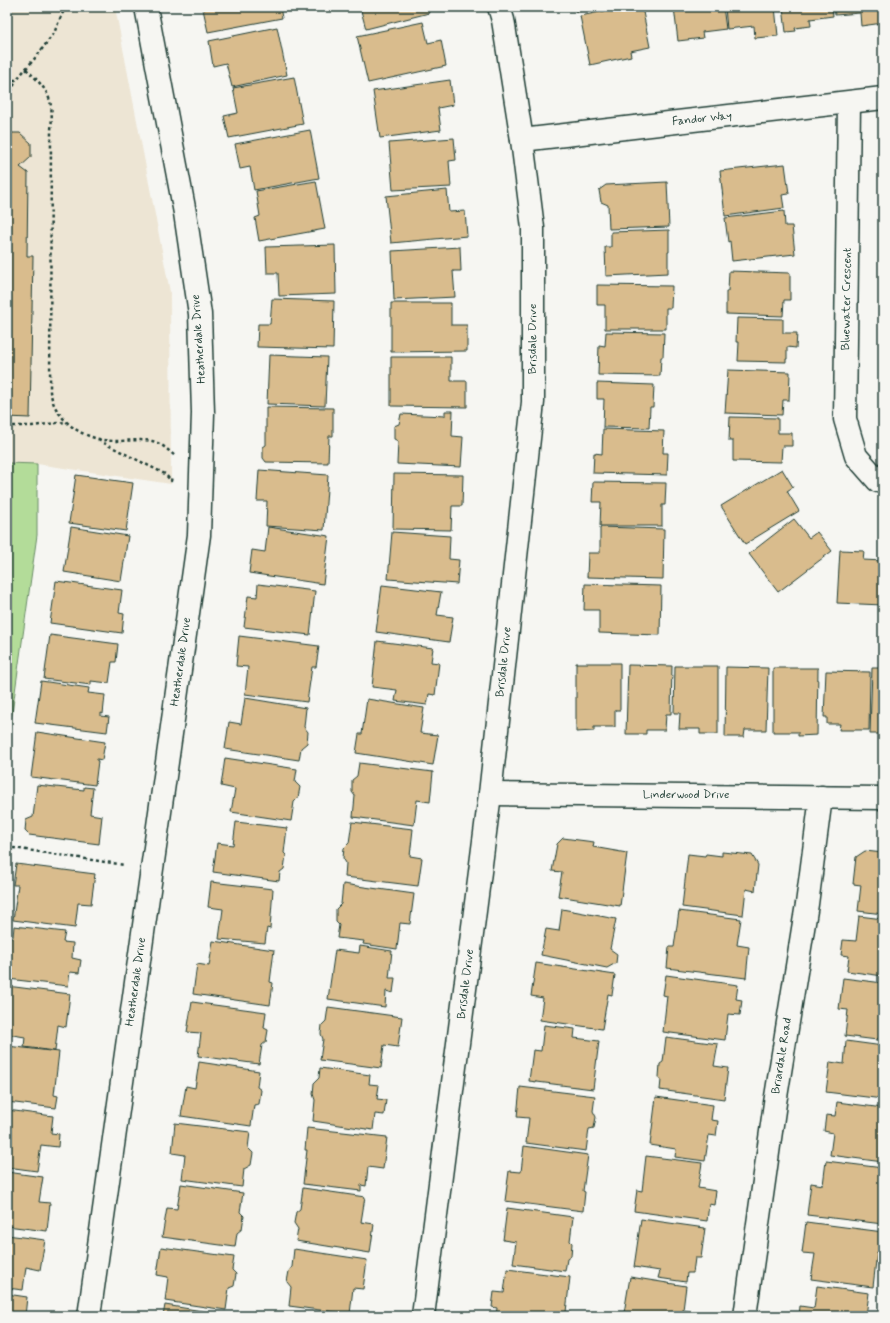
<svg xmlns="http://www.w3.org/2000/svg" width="890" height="1323" font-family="Mynerve,sans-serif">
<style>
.built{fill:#ede5d4}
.green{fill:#b3dc99;stroke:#698c66}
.building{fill:#d9bc8d;stroke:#1f3d34}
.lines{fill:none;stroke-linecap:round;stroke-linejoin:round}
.minor-casing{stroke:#1f3d34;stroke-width:25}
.path{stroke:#1f3d34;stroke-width:2.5;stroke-dasharray:3 3;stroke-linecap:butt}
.minor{stroke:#f6f6f2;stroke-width:22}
.labels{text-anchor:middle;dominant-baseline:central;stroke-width:3;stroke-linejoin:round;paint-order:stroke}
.street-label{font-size:12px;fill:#1f3d34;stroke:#f6f6f2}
</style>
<rect width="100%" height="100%" fill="#f6f6f2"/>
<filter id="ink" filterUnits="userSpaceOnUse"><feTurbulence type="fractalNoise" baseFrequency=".025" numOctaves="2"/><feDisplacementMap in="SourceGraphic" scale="8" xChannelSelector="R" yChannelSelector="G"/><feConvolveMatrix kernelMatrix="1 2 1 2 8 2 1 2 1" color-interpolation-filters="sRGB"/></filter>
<g filter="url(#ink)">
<polygon class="built" points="7,7 115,7 170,292 171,484 37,464 7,463"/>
<polygon class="green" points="7,463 37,464 37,535 7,749"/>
<g class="building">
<polygon points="216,7 280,7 282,18 208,32 203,9"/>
<polygon points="360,7 427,7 429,13 366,29"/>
<polygon points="575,7 596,7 576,12"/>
<polygon points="625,7 642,7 650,47 630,51 631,56 590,65 580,16"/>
<polygon points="674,7 723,7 726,29 702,32 703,38 678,41"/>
<polygon points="725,7 775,7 778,36 755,38 754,26 727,29"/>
<polygon points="783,7 832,7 833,16 810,19 811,26 795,28 796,31 786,32"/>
<polygon points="834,7 883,7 883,23 861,26 860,13 835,15"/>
<polygon points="423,22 428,43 441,40 446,66 368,83 357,36"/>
<polygon points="277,27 287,75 232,87 226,63 213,66 209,41"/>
<polygon points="294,77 303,124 229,138 224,116 238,113 233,88"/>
<polygon points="450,80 453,105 438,108 441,130 380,138 373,91"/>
<polygon points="310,130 319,178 254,190 250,167 240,169 235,144"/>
<polygon points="7,133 20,133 31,143 31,157 20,167 28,173 27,256 33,256 30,418 7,417"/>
<polygon points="454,138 456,160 449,161 451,187 393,190 389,143"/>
<polygon points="785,164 789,194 782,195 784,208 725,216 720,171"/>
<polygon points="316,181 325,229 259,241 255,218 260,216 256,191"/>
<polygon points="667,182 669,227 609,229 608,205 601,202 599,190 606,185"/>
<polygon points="447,190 449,212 465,211 467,236 391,243 386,196"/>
<polygon points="784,211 785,226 792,226 795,254 732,261 730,241 728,242 725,218"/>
<polygon points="669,230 669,252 668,252 668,273 606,276 605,247 611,247 611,232"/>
<polygon points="335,245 336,294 279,296 278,273 267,273 266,247"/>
<polygon points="460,247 461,271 453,271 455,297 394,300 392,251"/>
<polygon points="729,271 790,273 790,300 784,300 783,316 726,314 726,291 728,291"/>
<polygon points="597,285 672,286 671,308 666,308 666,329 605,329 605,305 597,305"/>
<polygon points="272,299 334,301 333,349 257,347 258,324 270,324"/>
<polygon points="391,303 451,303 451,325 467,325 467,351 391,352"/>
<polygon points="737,318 783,319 783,333 797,333 796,348 787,347 787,359 786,359 786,362 738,361 739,342 736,342"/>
<polygon points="606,332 664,333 663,357 661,357 660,376 598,375 599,345 605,346"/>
<polygon points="269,355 327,357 325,406 267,404"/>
<polygon points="391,357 451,357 451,381 467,381 467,407 391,406"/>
<polygon points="728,370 790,372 789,400 783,400 782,415 725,413"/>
<polygon points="597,383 654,385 653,407 650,407 649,428 603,427 604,399 597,399"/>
<polygon points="266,407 333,408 333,436 329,436 328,463 266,462 263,458 263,447 266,445"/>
<polygon points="445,411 453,411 452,436 463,437 461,467 397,464 398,441 394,439 394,426 399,424 401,414 445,416"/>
<polygon points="730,417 778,418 778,433 792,433 792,446 782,446 781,462 733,461 733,441 729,441"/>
<polygon points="603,429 664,431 663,453 668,453 667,475 593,473 594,453 602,454"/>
<polygon points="782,469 793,487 787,491 799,511 745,544 721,506"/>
<polygon points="259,470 328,475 324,530 266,526 267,501 257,501"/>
<polygon points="394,474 463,475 462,506 452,506 451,530 393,529"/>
<polygon points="76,475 133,483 126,531 69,523"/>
<polygon points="593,482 666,483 665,505 662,505 662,526 600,526 601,502 592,502"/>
<polygon points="794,519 809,538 817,532 832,551 778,592 749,554"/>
<polygon points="71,527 128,536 121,581 64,572"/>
<polygon points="268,527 329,536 323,584 249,573 252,550 265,552"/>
<polygon points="600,527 664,529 663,579 587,577 588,553 600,553"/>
<polygon points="392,532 450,536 449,559 459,560 457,584 388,579"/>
<polygon points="840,550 864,551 863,560 883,561 883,605 837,603"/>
<polygon points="56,581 122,590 119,613 124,614 122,633 50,623"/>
<polygon points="258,584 315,591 310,635 244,627 248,596 257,597"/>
<polygon points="585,584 661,586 660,635 599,633 599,610 584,610"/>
<polygon points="382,585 441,592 437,615 453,617 449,642 376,632"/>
<polygon points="50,635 118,644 116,662 112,662 109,683 91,681 91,685 44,679"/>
<polygon points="239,636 319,646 316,667 312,667 307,702 245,694 248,667 236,666"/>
<polygon points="377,641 433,648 431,662 439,663 435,695 429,694 427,705 395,701 397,690 372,687"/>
<polygon points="576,663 620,663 620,710 615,710 615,727 594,727 594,731 576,732"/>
<polygon points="628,665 672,666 671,714 666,714 665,730 646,730 646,734 626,734"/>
<polygon points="675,666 718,666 718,734 700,734 700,729 679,729 680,713 674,713"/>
<polygon points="726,667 768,668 766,730 745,730 744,737 725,737"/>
<polygon points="773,668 818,668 817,735 798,736 798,732 773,732"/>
<polygon points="872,668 883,668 883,734 870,734"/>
<polygon points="826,671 870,672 869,730 839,730 840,724 827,724 827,717 824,717"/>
<polygon points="41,681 89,688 88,693 105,695 103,714 101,713 101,716 109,717 107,732 35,723"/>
<polygon points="245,698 306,708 304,727 308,732 307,743 301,748 299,760 225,749 229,722 241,724"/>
<polygon points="367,699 424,708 420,733 438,735 433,765 356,753 359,734 362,734"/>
<polygon points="37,732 105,742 102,760 97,759 97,761 98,761 95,785 31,777"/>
<polygon points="225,758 297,769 295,782 300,787 298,798 294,802 291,821 231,812 235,789 221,786"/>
<polygon points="359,763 433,772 430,802 417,800 414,825 353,817 355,796 352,792 352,780 357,776"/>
<polygon points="37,785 84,790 84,787 93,788 90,814 102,816 99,844 29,835 25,831 26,820 33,817"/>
<polygon points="236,822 287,828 284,853 286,855 284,869 280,872 279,881 213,872 217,843 233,845"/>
<polygon points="352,822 413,829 410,856 422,858 418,886 345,877 346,863 343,858 344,848 349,843"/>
<polygon points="563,838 594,842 593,847 627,853 620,906 558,896 562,872 552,871 557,844"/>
<polygon points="865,851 883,853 883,914 858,911 861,885 853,884 856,857"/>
<polygon points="722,852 752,855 758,865 755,891 746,889 743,915 682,907 688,854 705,856 706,854 722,856"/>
<polygon points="16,864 95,874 91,904 78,903 75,928 13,920 18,885 13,885"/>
<polygon points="211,882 273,889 270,929 267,928 265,943 219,939 223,909 208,907"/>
<polygon points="343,884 414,894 410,924 400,923 397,949 363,944 364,941 337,938 339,925 336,922 336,909 341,904"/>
<polygon points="562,909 616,919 610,949 617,954 616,963 607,968 541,955 546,929 559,931"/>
<polygon points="679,911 741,919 737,945 749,947 746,978 667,968 669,947 674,947"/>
<polygon points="859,916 883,919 883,976 847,971 849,956 841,955 843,940 856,941"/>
<polygon points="14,926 65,932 63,942 73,943 72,958 81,960 79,973 70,972 68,986 8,979 10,958 7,952 8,941 13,937"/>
<polygon points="213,941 274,950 270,982 273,983 270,1005 193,994 197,964 209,966"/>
<polygon points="360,946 392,951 389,978 395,978 393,993 386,991 385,1007 328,999 335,950 359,953"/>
<polygon points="536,963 615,975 612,995 608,994 602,1029 540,1020 543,998 531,996"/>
<polygon points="666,975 738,985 736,999 742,1000 740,1015 728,1014 725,1040 663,1032 667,996 663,995"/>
<polygon points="843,978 883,983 883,1038 878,1038 877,1040 845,1036 848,1010 839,1009"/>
<polygon points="7,986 70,994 66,1027 58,1025 55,1051 24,1047 25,1037 7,1034"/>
<polygon points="192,1002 266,1012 264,1028 268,1030 266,1042 262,1045 259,1064 198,1056 201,1033 187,1032"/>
<polygon points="328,1007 402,1017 398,1047 384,1045 381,1068 320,1060 323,1039 321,1034 322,1025 326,1021"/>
<polygon points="544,1025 575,1029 574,1038 599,1041 593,1089 529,1081 533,1050 541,1051"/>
<polygon points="666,1037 718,1044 714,1066 728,1068 724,1099 660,1090 661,1080 659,1077 660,1064 663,1062"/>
<polygon points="846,1041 883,1046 883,1099 826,1092 830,1062 844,1064"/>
<polygon points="7,1046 59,1052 54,1095 58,1096 56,1108 7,1102"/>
<polygon points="199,1062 259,1071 257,1087 261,1090 259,1104 254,1105 251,1126 181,1116 186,1086 195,1088"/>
<polygon points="320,1068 370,1075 369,1084 379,1085 377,1099 386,1100 384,1115 375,1114 373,1130 313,1121 315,1100 313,1094 314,1083 319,1078"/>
<polygon points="520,1087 595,1096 593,1111 596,1117 594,1128 589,1129 586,1151 526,1143 529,1118 517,1117"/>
<polygon points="656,1097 713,1105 711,1120 718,1121 716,1136 709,1135 705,1161 675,1157 676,1149 650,1145"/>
<polygon points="837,1102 883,1108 883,1162 830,1155 833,1133 824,1131 826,1115 835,1116"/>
<polygon points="7,1110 53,1116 51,1133 59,1134 58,1147 41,1145 37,1171 7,1167"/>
<polygon points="175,1123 250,1132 248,1148 253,1153 251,1165 244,1169 242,1187 182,1179 185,1155 172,1153"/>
<polygon points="307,1128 387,1137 383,1169 368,1167 366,1186 361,1185 361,1191 303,1184 307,1150 305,1150"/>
<polygon points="524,1146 588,1155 583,1191 585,1192 583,1211 505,1201 509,1171 521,1172"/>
<polygon points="646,1156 702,1163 698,1188 716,1191 714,1205 709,1204 707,1221 634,1211 637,1190 642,1191"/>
<polygon points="826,1161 883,1168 883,1224 807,1215 811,1183 823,1185"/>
<polygon points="7,1172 43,1177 39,1202 50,1203 47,1231 7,1226"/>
<polygon points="181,1184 243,1193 240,1212 244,1216 242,1229 237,1233 235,1247 162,1237 167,1208 177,1209"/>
<polygon points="303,1188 365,1197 361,1222 374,1224 370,1253 296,1241 298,1229 294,1223 296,1212 300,1209"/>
<polygon points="507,1208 573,1217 570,1241 572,1243 571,1256 567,1259 565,1271 513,1264 516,1242 503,1240"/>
<polygon points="641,1219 705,1228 701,1258 695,1258 693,1273 687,1273 686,1282 658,1278 660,1271 634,1267"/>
<polygon points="806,1222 883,1232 882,1252 877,1252 873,1287 811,1279 815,1254 802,1253"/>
<polygon points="7,1235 45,1240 40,1270 26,1267 23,1290 7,1288"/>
<polygon points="161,1247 234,1257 232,1270 236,1274 234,1286 229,1288 226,1310 165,1301 168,1277 157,1275"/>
<polygon points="294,1249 367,1260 363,1289 353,1288 350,1314 289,1306 291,1287 287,1282 289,1271 292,1267"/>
<polygon points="507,1269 570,1277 566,1312 571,1313 570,1316 496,1316 497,1308 492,1307 494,1292 504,1293"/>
<polygon points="630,1277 686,1286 683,1310 701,1313 700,1316 621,1316 621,1312 624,1313"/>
<polygon points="817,1286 869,1293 866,1316 799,1316 800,1306 814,1308"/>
<polygon points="7,1294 27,1297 25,1316 7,1316"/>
<polygon points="165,1305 227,1315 227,1316 163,1316"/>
<polygon points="313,1312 340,1316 312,1316"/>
</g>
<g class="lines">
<g class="minor-casing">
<g id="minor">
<polyline points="849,103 845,419 856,456 878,481 883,482"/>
<polyline points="522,140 883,98"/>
<polyline points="490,794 883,798"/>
<polyline points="89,1316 199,535 203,413 200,314 185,213 146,7"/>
<polyline points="423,1316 490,794 533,402 533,228 522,140 503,20 499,7"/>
<polyline points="745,1316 775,1103 807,904 821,797"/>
</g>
</g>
<g class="path">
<path d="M26,69C48,90 54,98 51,130L50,392C52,398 53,405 57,410C70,431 93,441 117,441C127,441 142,439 152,441C161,443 168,450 175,456"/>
<polyline points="7,80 16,80 36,57 54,33 62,14 67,7"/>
<polyline points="7,103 16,80"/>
<polyline points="7,120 7,126"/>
<polyline points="7,426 32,426 65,422"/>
<polyline points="98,440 165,474 171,481 172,476"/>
<polyline points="7,847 125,865"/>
</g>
<use href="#minor" class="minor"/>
</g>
</g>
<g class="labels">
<g class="street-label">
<text transform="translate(702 119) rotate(-6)">Fandor Way</text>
<text transform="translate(847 299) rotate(-89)">Bluewater Crescent</text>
<text transform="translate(199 339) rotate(-94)">Heatherdale Drive</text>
<text transform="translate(533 339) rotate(-90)">Brisdale Drive</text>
<text transform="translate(181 662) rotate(-82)">Heatherdale Drive</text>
<text transform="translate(504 662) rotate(-84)">Brisdale Drive</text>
<text x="686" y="795">Linderwood Drive</text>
<text transform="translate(136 982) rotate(-82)">Heatherdale Drive</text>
<text transform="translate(466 984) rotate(-83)">Brisdale Drive</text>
<text transform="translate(782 1056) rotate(-81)">Briardale Road</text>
</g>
</g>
<rect width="890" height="1323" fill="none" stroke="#f6f6f2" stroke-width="24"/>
<rect x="12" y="12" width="866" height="1299" fill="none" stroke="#1f3d34" stroke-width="1.5" filter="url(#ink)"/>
</svg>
